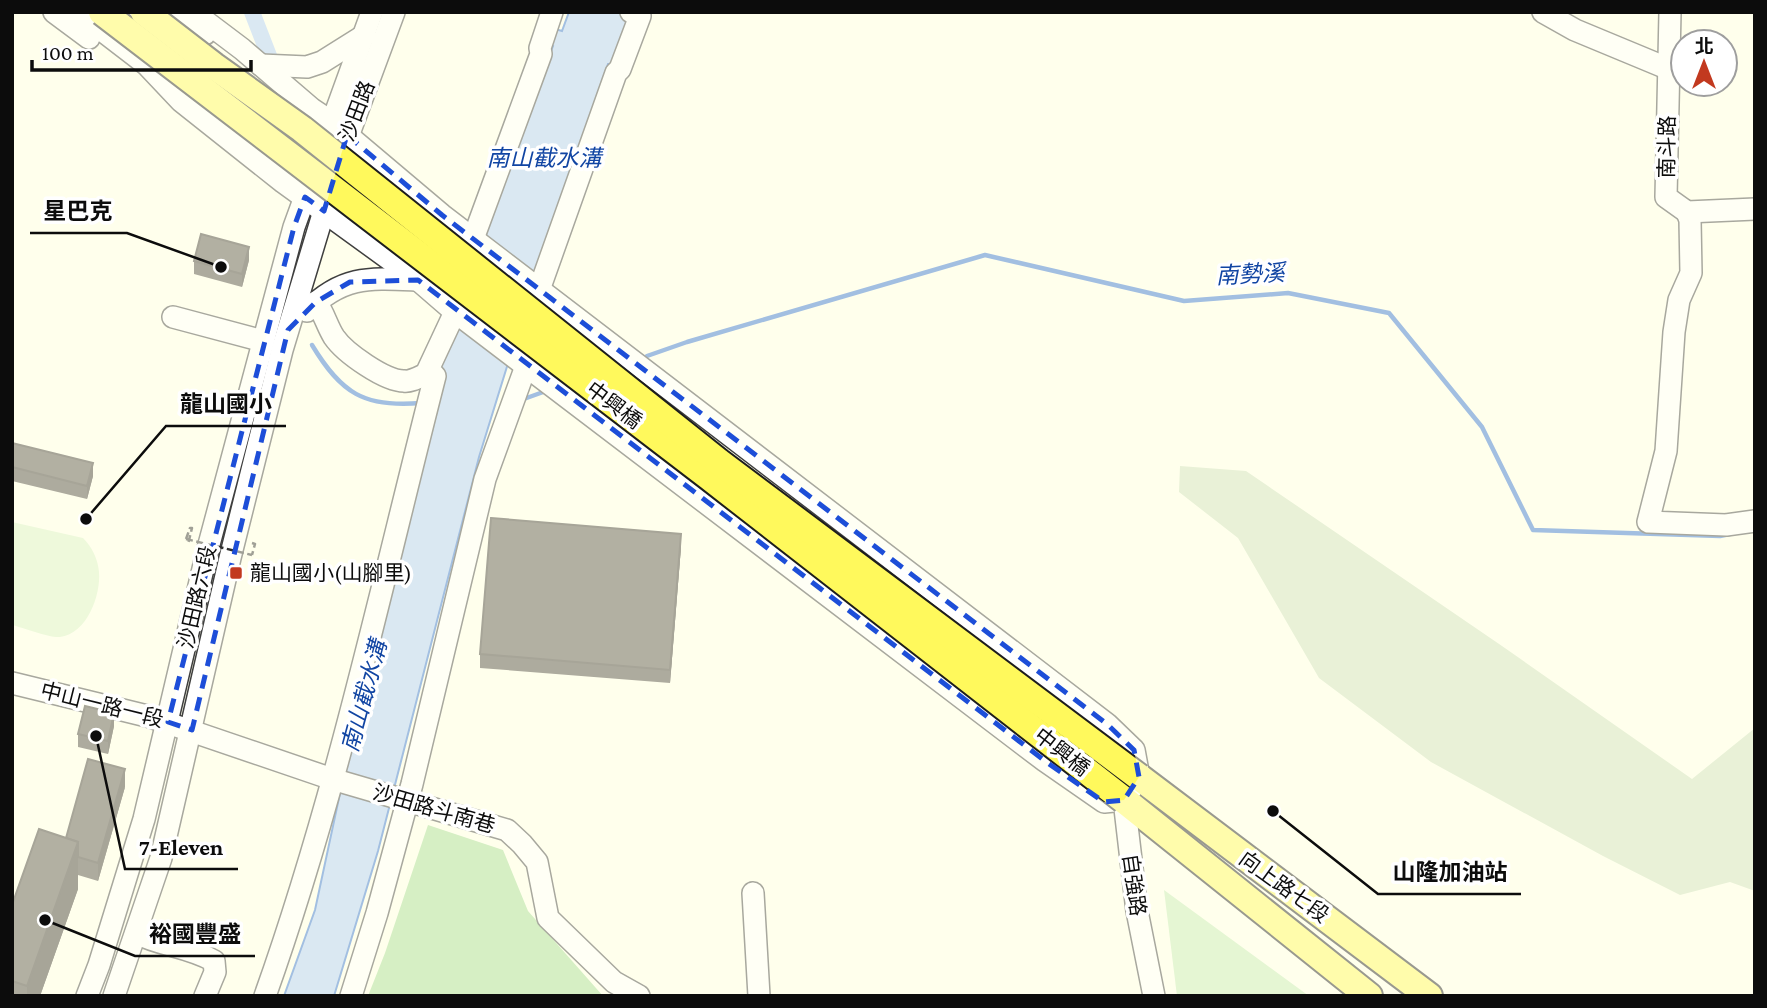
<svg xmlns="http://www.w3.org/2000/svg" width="1767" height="1008" font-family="'Crimson Pro','Noto Sans TC',serif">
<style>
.green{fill:#c5ebb4}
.forest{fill:#a4dc93}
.cemetery{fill:#cee1bc}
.pitch{fill:#daf2c6}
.water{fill:#aecdf9;stroke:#3271d3;stroke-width:2}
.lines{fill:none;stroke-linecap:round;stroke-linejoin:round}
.stream{stroke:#3271d3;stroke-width:4.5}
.canal{stroke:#aecdf9;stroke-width:16}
.minor-casing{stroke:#3f3f3f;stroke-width:24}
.major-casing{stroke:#1d1d1d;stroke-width:30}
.path{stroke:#2e2e2e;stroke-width:2.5;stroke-dasharray:7 3.5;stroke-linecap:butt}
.minor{stroke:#fff;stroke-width:21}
.major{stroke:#fff95c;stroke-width:26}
.major-bridge-casing{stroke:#1d1d1d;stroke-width:30;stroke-linecap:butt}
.path-bridge{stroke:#2e2e2e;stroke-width:2.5;stroke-dasharray:7 3.5;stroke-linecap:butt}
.major-bridge{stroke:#fff95c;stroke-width:26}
.wall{fill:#4a453e}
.shaded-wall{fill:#3c3832}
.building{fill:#565048;stroke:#3c3832;stroke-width:2}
.marked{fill:none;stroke:#1d4ed8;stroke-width:5;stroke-dasharray:14 9;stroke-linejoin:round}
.poi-dot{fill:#c2391f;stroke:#fff;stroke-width:2.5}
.labels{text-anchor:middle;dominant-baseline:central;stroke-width:7;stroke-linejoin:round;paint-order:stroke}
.street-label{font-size:21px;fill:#0c0c0c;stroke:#fff}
.poi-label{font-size:21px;fill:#0c0c0c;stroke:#fff;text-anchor:start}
.water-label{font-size:23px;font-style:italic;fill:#1145a3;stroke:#fff}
.leader{fill:none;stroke:#0c0c0c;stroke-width:2.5}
.callout-dot{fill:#0c0c0c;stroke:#fff;stroke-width:2.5}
.callout-label{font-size:23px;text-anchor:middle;font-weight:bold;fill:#0c0c0c;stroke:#fff;stroke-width:7;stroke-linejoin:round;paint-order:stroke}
</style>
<rect width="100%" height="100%" fill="#ffffec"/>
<polygon class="green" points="1164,890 1309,996 1177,996"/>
<polygon class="forest" points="428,825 503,850 528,911 603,996 368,996 385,953"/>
<polygon class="cemetery" points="1180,466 1246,471 1502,646 1692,779 1755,728 1755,891 1730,882 1680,895 1603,856 1431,762 1319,678 1238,538 1179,492"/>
<path class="pitch" d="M12,522L83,538C92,547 98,559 99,572C101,595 87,634 60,637C49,638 24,628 12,625Z"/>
<polygon class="water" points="569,12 634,12 615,64 608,64 539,263 479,457 378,851 334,996 284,996 315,910 375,630 435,384 486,226 520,128 553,46 548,42 555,29 562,31"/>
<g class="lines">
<g class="stream">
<path d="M312,345C341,393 364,408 421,403"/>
<polyline points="647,356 687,342 985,255 1184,301 1288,293 1389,313 1482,427 1533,530 1720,536 1730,534"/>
<polyline points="521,400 546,391"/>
</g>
<polyline class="canal" points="252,12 271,61"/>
<g class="minor-casing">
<g id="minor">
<polyline points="54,12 89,38"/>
<polyline points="78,12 147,65 181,101 283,182 418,280 455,312 1045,761 1104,802 1124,800"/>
<polyline points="168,12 205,34"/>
<polyline points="193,12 242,49 312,109 333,123 442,215 1107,724 1134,750 1139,777 1124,800 1137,911 1154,996"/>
<polyline points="1543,12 1575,30 1669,69"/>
<polyline points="1670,12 1666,197 1687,212 1755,209"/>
<polyline points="261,65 307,67 322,62 365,35"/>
<polyline points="344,147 394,12"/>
<polyline points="1687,212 1690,220 1691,273 1679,300 1674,332 1666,451 1648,522 1726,525 1755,521"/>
<polyline points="473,239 541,54 540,48 552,12"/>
<polyline points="539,290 616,73 620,69 640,16 631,12"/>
<path d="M316,302C324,313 327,326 334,337C345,353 385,381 404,381C411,382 419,377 426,374L455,312"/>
<path d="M307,311C343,275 370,278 418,280"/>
<polyline points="173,317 263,341"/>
<polyline points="12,683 147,716 332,779 507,830 522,844 537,862 548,918 614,982 639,996"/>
<polyline points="753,893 759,996"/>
<path d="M136,933C161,946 187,946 214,961L215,972L205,996"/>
<polyline points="87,996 99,965 144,819 207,552 294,227 372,12"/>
<polyline points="114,996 161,858 230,558 282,350 327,201"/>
<path d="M265,996C337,794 382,583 435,376"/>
<polyline points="351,996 377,913 412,784 485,479 526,366"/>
</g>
</g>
<g class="major-casing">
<g id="major">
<polyline points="1139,777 1429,996"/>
<polyline points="1124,800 1369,996"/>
</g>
</g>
<g class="path">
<polyline points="186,539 190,528 192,528 188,544"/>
<polyline points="252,543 255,544 252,555"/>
</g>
<use href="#minor" class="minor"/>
<use href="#major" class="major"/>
<g class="major-bridge-casing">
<g id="major-bridge">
<polyline points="102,12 709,477 1124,800"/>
<polyline points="144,12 214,66 302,129 719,462 1139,777"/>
</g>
</g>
<polyline class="path-bridge" points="186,539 252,555"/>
<use href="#major-bridge" class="major-bridge"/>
</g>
<g class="wall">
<polygon points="249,260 242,287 194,274 194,261"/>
<polygon points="12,443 93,476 87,499 12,481"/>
<polygon points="681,547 670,683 480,668 480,654"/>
<polygon points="114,726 108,754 78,747 78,734"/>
<polygon points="125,787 98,881 78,875 78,889 40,996 12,996 12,905"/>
</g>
<g class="shaded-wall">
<polygon points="249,247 249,260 242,287 242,274"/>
<polygon points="93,463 93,476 87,499 87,486"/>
<polygon points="681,534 681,547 670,683 670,670"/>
<polygon points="114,713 114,726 108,754 108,741"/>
<polygon points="125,769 125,787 98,881 98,863"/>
<polygon points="78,842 78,889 40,996 27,996 27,986"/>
</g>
<g class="building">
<polygon points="201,234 249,247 242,274 194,261"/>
<polygon points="12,443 93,463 87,486 12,467"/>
<polygon points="491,518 681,534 670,670 480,654"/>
<polygon points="85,706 114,713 108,741 78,734"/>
<polygon points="88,759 125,769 98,863 78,857 78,842 66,838"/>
<polygon points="39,829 78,842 27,986 12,981 12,905"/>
</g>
<path d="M0 0H1767V1008H0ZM347,135L442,215L1107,724L1134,750L1139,777L1124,800L1104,802L1045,761L418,280L350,282L316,302L288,330L192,730L168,722L294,227L305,197L324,211Z" fill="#ffffec" fill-opacity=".55" fill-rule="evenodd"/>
<path class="marked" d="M347,135L442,215L1107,724L1134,750L1139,777L1124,800L1104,802L1045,761L418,280L350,282L316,302L288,330L192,730L168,722L294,227L305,197L324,211Z"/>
<rect class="poi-dot" x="229" y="566" width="14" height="14" rx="3.5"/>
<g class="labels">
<g class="street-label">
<text transform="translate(357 111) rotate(-69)">沙田路</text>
<text transform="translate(1667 147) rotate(-89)">南斗路</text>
<text transform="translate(614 405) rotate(37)">中興橋</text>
<text transform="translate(197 597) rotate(-77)">沙田路六段</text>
<text transform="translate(102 705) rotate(14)">中山一路一段</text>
<text transform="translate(1062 752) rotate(38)">中興橋</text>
<text transform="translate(434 809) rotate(16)">沙田路斗南巷</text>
<text transform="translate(1134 885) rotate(82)">自強路</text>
<text transform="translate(1284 887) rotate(36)">向上路七段</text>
</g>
<g class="poi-label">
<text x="250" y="573">龍山國小(山腳里)</text>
</g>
<g class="water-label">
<text x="544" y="158">南山截水溝</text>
<text transform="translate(1250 274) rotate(-3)">南勢溪</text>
<text transform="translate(364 696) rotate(-75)">南山截水溝</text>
</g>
</g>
<path class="leader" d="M221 267L127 233H30M86 519L166 426H286M96 736L125 869H238M1273 811L1378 894H1521M45 920L135 956H255"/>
<g class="callout-dot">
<circle cx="221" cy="267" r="7"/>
<circle cx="86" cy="519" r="7"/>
<circle cx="96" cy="736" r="7"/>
<circle cx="1273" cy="811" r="7"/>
<circle cx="45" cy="920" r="7"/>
</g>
<g class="callout-label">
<text x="78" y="219">星巴克</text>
<text x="226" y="412">龍山國小</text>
<text x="181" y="855">7-Eleven</text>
<text x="1450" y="880">山隆加油站</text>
<text x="195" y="942">裕國豐盛</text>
</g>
<rect width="1767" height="1008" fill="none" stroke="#0c0c0c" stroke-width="28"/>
<g transform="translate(1704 63)"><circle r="33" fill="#ffffff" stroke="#9e9e9e" stroke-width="2"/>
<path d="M0-5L12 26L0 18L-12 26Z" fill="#c2391f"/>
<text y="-10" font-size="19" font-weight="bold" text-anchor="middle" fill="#0c0c0c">北</text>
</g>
<path d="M32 60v10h219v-10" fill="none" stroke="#0c0c0c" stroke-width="3.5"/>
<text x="42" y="60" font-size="21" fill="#0c0c0c" stroke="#ffffff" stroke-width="5" paint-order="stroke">100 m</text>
</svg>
